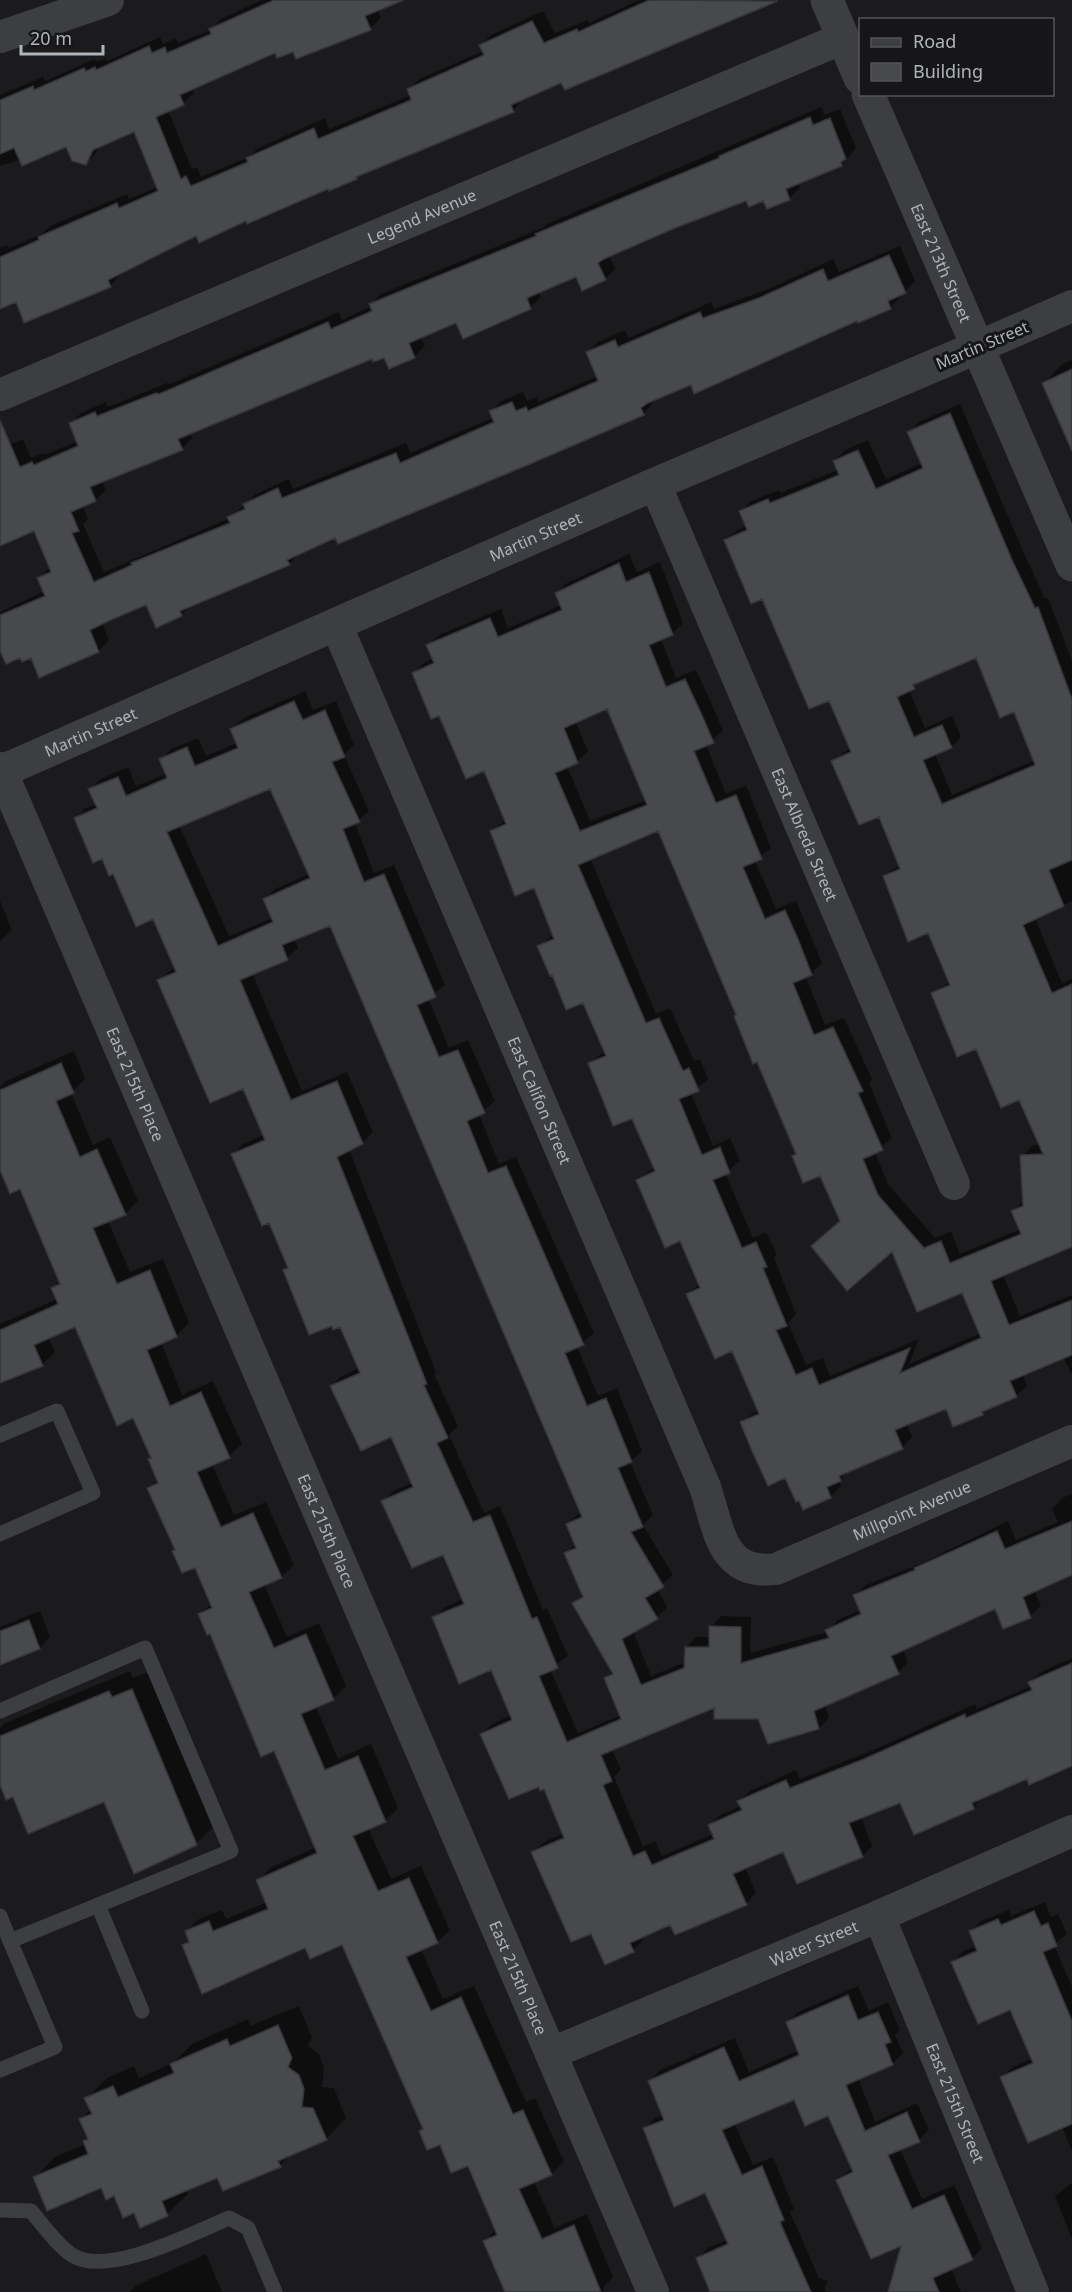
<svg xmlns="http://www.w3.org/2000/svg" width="1072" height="2292" font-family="'Noto Sans',sans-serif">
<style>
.shadow{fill:#0007;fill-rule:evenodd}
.building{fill:#48494d;stroke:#353639;stroke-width:1.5;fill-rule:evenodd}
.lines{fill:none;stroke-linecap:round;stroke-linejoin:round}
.service{stroke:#3c3e42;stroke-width:15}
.minor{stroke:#3c3e42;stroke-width:32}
.tertiary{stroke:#3c3e42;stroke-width:33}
.labels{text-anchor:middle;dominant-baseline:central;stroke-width:6;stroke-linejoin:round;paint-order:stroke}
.street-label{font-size:16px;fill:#afb4bb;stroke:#161618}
</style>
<rect width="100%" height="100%" fill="#1b1b1d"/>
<g class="shadow">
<polygon points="262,0 400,0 377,10 381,18 370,29 294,50 276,51 192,88 194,93 183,103 168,110 192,169 197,167 201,177 249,157 258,148 325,118 329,129 411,95 409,90 419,79 483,51 481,45 491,35 543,11 555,33 588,20 589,23 639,0 768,0 763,5 562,81 523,98 513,111 361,173 356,178 246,219 196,234 119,272 120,275 110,286 17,300 0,307 0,248 7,245 9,248 42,234 50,226 127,194 129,199 158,187 135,130 99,145 96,153 86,164 67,145 0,166 0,95 43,77 45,81 95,59 96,62 106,58 107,61 160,37 163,44 176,38 178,43 210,30 221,19"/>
<polygon points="821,107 824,115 840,109 856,148 842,165 798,183 800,188 789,198 747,199 675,226 609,255 615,269 605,279 577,275 538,291 541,297 530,308 457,322 421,337 425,346 415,356 390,367 385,356 373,357 190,433 192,438 182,449 102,481 106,490 95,500 82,505 88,519 83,524 104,572 230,518 256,494 289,479 293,489 406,443 410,453 493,418 491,412 501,401 523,392 527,401 537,397 538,402 598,376 588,352 598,342 625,330 628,338 711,302 714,309 771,288 833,259 839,272 900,246 915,281 890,308 691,383 652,400 653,403 643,414 336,536 300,552 289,564 192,605 181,615 147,603 102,623 109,640 99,651 40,676 32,656 21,656 0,647 0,612 45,591 39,578 49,568 35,529 0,544 0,448 23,439 31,458 43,453 44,455 78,441 71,424 81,413 106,402 108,407 167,383 170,384 339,312 342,320 372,306 371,304 381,294 542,228 547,224"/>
<polygon points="1072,360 1072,432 1044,384 1061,365"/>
<path d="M960,404L1022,549L1045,599L1048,598L1072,661V901L1035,918L1062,983L1072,979V1245L1003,1275L1020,1316L1072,1295V1375L1063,1357L1022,1374L1027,1386L1016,1396L954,1425L946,1407L907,1424L912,1437L902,1448L851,1469L839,1480L841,1486L831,1496L804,1508L786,1476L742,1422L759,1409L733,1349L687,1295L700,1283L681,1239L637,1180L655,1167L632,1117L589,1064L605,1051L584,1001L539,947L554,934L535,886L492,831L506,819L485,769L439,714L413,673L424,663L434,658L428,645L439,635L501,609L508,628L543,613L562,605L556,593L567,583L629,554L637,572L660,562L683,623L672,634L661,639L676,678L696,670L711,702L723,731L706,745L726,794L746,785L771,848L755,861L776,909L796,901L808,929L822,963L806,978L825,1025L844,1018L872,1079L869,1083L892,1138L875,1152L888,1184L935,1238L951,1231L960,1254L1021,1229L1013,1211L1023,1201L1022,1156L1033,1145H1041L1020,1098L933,994L950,981L929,931L884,876L900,864L879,815L833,761L850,748L830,699L726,540L737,530L746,526L741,512L751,501L779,490L780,493L838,470L834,461L845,450L868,440L886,479L922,463L909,432L919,422ZM976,656L1014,710L1035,760L952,795L935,754L951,747L961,737L952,716L925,728L909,690L923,678ZM607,707L647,800L590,821L567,766L577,762L588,751L575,721ZM659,829L797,1152L793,1156L821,1174L842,1220L963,1291L981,1333L909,1364L919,1339L830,1376L823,1358L806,1365L788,1323L796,1314L774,1258L777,1255L766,1232L753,1238L725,1173L740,1161L730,1138L713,1146L691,1093L708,1079L700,1059L694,1061L670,1008L656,1014L590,858Z"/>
<path d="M305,691L313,710L336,701L354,745L344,755L369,811L355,823L374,873L394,865L445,985L428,998L449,1048L468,1040L495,1101L479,1114L499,1164L516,1157L594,1333L577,1347L598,1396L617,1388L642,1451L630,1462L653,1515L643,1525L673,1575L657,1589L667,1607L657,1617L633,1631L651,1676L686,1662V1647L696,1637H711V1627L721,1616L751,1617L750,1653L828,1632L837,1620L861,1610L855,1595L866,1585L922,1563L1008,1521L1016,1540L1058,1522L1052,1509L1062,1498L1072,1494V1573L1034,1590L1041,1606L1030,1616L995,1607L903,1649L908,1662L898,1673L825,1704L829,1718L819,1728L759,1718L715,1706L612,1749L621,1770L614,1777L643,1847L655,1841L662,1856L685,1846L713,1834L709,1825L720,1815L741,1806L739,1801L750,1791L796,1770L800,1779L876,1749L975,1704L977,1709L1032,1686L1030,1682L1041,1672L1072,1658V1766L1030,1783L1028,1777L984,1797L973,1807L901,1801L861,1817L872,1846L862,1856L784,1850L745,1867L756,1893L746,1904L671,1923L642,1936L643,1940L633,1950L591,1932L533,1852L544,1842L564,1833L545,1787L481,1735L492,1724L512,1715L491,1668L434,1618L445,1607L463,1599L444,1553L383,1501L393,1491L412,1483L392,1435L331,1386L342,1376L359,1368L341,1325L285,1270L289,1266L270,1221L233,1154L243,1144L264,1135L244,1087L159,980L175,967L154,917L102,857L75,819L86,808L97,804L90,790L101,779L128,767L136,786L166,774L160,760L171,749L198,738L206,756L237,743L232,730L242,719ZM271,787L309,874L275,889L265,899L273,918L229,936L179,825ZM331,924L581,1512L567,1524L576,1544L566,1553L583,1594L574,1604L613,1671L606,1678L621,1715L578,1733L550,1669L568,1656L547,1608L543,1610L500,1506L484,1513L449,1435L458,1426L434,1374L436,1372L349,1149L362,1143L373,1132L347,1072L302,1091L252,973L287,958L298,948L294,939Z"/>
<polygon points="0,901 12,930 0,941"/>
<polygon points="74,1051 85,1079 71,1093 93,1145 110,1137 138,1201 125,1214 108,1221 130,1272 163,1259 189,1323 176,1336 161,1342 182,1395 213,1381 242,1444 229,1456 212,1464 234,1515 266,1502 294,1565 281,1577 264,1585 287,1637 319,1623 346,1686 333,1699 316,1707 338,1759 371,1744 398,1808 385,1821 368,1828 391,1879 421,1866 450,1930 437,1942 421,1949 443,1999 474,1986 526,2102 535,2098 564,2161 552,2174 534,2182 555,2228 587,2214 613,2277 604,2286 603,2292 505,2292 485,2241 496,2229 468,2164 420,2131 424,2128 343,1943 184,1945 190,1939 186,1931 199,1919 222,1910 226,1919 267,1902 258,1881 270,1868 316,1847 275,1749 200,1615 212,1603 196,1566 176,1549 149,1488 158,1479 152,1457 134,1417 76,1325 48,1337 55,1352 42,1365 0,1381 0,1324 57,1299 53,1288 60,1281 21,1187 0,1156 0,1087 6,1081"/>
<polygon points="40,1611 50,1637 40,1648 0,1663 0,1627"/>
<polygon points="153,1670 217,1823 196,1844 135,1872 105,1800 14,1795 0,1781 0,1728 5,1723 130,1671 133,1678"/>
<polygon points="1045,1902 1051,1917 1058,1914 1067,1934 1054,1945 1072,1987 1072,2151 1062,2127 1002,2077 1013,2067 1033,2058 1011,2008 953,1962 963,1951 976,1946 970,1932 981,1921 1009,1910 1011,1916"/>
<polygon points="858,1986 869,2011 888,2002 900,2030 895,2035 903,2053 893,2063 858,2078 875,2122 917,2103 929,2130 919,2140 900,2149 922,2199 954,2185 982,2248 972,2259 951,2269 961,2292 890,2292 903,2243 837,2180 852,2168 829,2114 795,2098 734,2123 753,2165 773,2157 794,2209 790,2212 819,2278 828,2281 824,2288 826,2292 712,2292 698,2258 708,2248 727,2240 706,2191 645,2128 655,2118 663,2115 650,2081 660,2070 735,2038 749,2072 799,2050 788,2022 798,2012"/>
<polygon points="299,2006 312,2037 308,2046 319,2054 324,2068 322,2087 334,2088 346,2118 326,2139 292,2154 280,2165 218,2176 186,2189 188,2194 167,2214 135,2211 102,2186 35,2178 55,2157 86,2144 84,2142 89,2138 81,2120 91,2109 86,2099 107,2078 134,2066 139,2078 173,2063 192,2044 248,2019 250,2026"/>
<polygon points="1072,2183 1072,2239 1055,2196"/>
<polygon points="206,2254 222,2292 130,2292 137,2285"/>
</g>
<g class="building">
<polygon points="274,0 404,0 365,16 371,30 296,59 293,52 277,58 275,53 180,95 184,105 156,117 181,179 186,176 191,186 248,162 246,158 314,128 318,139 411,100 407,89 484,55 479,45 532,21 544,43 577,29 578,32 649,0 778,1 565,90 561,83 511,105 514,112 356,177 357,179 329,191 328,189 247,224 246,221 199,243 196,236 108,280 111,287 24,323 16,302 0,309 0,257 39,240 38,237 117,203 119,208 158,191 134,132 93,150 86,165 72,161 66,147 22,166 14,148 0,154 0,100 33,86 34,90 84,68 86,71 95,67 96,70 149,46 152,53 165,47 167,53 211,34 209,29"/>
<polygon points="810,117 813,125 830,118 846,159 841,162 842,166 786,189 790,200 767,209 763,201 749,207 746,201 675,228 604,259 598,263 606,280 582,291 576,277 527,298 531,309 463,339 456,323 409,343 415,358 389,369 384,358 373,362 372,359 178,439 183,450 90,487 96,501 71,512 79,531 72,533 94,582 132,565 131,563 230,523 227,517 245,509 243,504 278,488 282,498 396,453 400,463 494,422 489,411 512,402 516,411 526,407 528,411 598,381 586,352 615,340 618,347 700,312 703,318 759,298 823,269 828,281 889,255 906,293 888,301 891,309 858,323 857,321 694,394 691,385 648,403 641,408 644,415 530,464 338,544 335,538 287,560 290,565 180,611 182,616 156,628 146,605 113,619 90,630 99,652 39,678 31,658 22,662 20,658 6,664 0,651 0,615 45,596 37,578 51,572 34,531 0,546 0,420 20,467 32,462 34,465 78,446 69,423 95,412 97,416 156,393 159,394 328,322 331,329 372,311 369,304 536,236 535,234 719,158 719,156"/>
<polygon points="1072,369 1072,451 1042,383"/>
<path d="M950,413L1012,560L1035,608L1038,607L1072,699V860L1049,870L1064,906L1023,925L1052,993L1072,984V1247L991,1281L1009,1325L1072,1300V1355L1010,1381L1017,1397L982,1412L983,1415L953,1427L946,1409L895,1430L903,1449L839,1476L841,1481L827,1487L831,1498L803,1510L799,1501L796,1502L785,1478L768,1486L752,1451L740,1422L759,1414L732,1351L715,1359L686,1294L700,1288L680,1241L665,1248L636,1180L655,1171L632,1119L613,1126L588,1063L606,1056L583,1003L566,1010L552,975L550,976L537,946L554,939L534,888L515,896L490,831L506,824L484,771L466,779L439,716L431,719L412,673L434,663L426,645L490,618L498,637L531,623L562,610L555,593L619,563L626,582L649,572L673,635L649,645L666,687L685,679L701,713L714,743L694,751L716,803L736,795L762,859L743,867L765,919L785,910L798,939L812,975L793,983L814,1035L833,1027L863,1091L858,1093L883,1150L863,1159L878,1195L924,1248L941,1241L950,1263L1021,1234L1011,1211L1023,1206L1020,1155L1043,1154L1019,1100L1001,1108L976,1049L957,1057L931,993L950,985L928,933L908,942L883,876L900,869L879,817L859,825L831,761L851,752L829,701L809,709L762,599L751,604L724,540L747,530L739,511L768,499L770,503L839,475L833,461L858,450L876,489L923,468L907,432ZM976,658L1000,718L1014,712L1035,765L942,804L923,760L952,748L942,725L914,737L897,697L915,689L913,685ZM607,709L647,805L580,831L555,773L578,763L564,728ZM658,831L736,1015L734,1016L753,1064L757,1062L796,1154L792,1156L803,1183L820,1176L840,1221L811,1246L847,1291L892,1252L917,1312L962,1293L981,1338L900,1373L910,1348L819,1385L812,1368L796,1375L776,1330L787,1326L763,1268L767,1267L756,1242L742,1248L713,1180L730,1173L720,1147L702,1155L679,1099L699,1091L689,1068L683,1071L659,1018L646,1023L578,865Z"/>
<path d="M294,701L303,720L325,710L345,757L332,762L360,822L343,829L364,882L384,874L436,997L417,1005L439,1057L458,1050L485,1113L467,1121L488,1173L506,1166L584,1345L565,1353L587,1406L606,1398L632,1462L618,1468L643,1527L631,1532L664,1587L645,1598L658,1619L622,1639L641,1685L684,1668L685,1647H709V1626L741,1627V1663L829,1638L825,1630L861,1614L853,1595L915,1570L914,1568L997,1531L1005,1549L1072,1521V1575L1023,1597L1031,1618L1003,1629L995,1609L891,1656L899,1674L814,1711L819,1729L768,1744L758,1719H714V1708L601,1755L612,1781L603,1785L633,1856L645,1851L652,1865L673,1856L714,1839L708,1825L742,1810L737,1801L786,1780L790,1788L864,1759L965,1714L966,1718L1032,1690L1028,1682L1072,1663V1766L1029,1785L1027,1779L972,1803L974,1809L914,1835L900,1803L849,1823L863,1857L797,1884L783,1852L733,1874L747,1905L675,1935L670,1925L630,1943L634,1952L605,1965L591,1934L571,1942L531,1852L564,1838L544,1789L540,1791L539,1787L509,1799L480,1734L512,1720L491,1670L459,1684L432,1617L464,1604L443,1555L412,1568L381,1501L413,1487L391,1437L361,1451L330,1386L360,1373L340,1327L333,1330L332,1326L309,1335L283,1270L288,1268L269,1223L262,1226L231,1154L265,1140L243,1089L210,1103L157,980L176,972L153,919L136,927L113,874L109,876L102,859L93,863L74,818L97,808L88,789L118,777L126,796L167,778L159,759L187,747L195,766L238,748L230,729ZM270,789L310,878L263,899L273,922L218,946L167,832ZM330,926L582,1517L566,1524L576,1548L564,1553L583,1597L572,1603L613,1674L604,1678L621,1719L567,1742L539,1676L558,1668L537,1617L532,1619L490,1515L473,1522L437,1443L448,1438L424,1385L427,1384L337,1157L363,1144L337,1081L291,1100L240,980L288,960L282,945Z"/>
<polygon points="61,1063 74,1093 56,1101 80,1157 97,1149 126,1215 93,1228 117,1284 150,1270 177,1337 147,1350 170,1406 201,1392 230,1458 197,1472 221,1527 253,1513 282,1578 249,1592 274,1648 306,1634 334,1700 301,1714 325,1770 358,1756 386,1822 353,1836 378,1891 409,1878 438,1943 406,1957 431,2011 461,1997 513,2114 523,2110 552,2175 519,2189 542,2239 574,2225 601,2292 505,2292 483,2241 497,2235 468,2166 451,2173 440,2145 427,2150 419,2131 423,2129 342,1945 310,1959 305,1948 202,1994 182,1945 189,1942 185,1931 209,1921 213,1931 268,1909 256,1880 317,1853 274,1751 261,1757 210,1634 207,1635 198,1614 212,1608 195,1568 182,1573 172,1551 175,1550 147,1488 158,1483 148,1459 151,1458 133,1418 117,1426 75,1327 34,1345 43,1366 0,1383 0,1330 58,1304 51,1288 60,1284 20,1189 10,1194 0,1170 0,1090"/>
<polygon points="29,1620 40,1649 0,1665 0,1631"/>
<polygon points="132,1689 197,1845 134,1874 104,1802 28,1834 13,1797 6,1800 0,1785 0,1736 109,1691 112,1697"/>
<polygon points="1034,1911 1041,1926 1048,1923 1057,1946 1043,1952 1072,2021 1072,2124 1028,2143 1000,2077 1033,2063 1010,2010 978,2024 951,1962 977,1951 969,1931 998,1919 1001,1925"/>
<polygon points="848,1995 858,2020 878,2012 891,2042 885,2044 893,2065 846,2085 865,2131 907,2112 920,2142 888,2155 912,2209 944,2195 973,2260 933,2278 939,2292 888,2292 901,2246 871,2259 836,2180 853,2172 828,2116 805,2126 794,2100 722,2130 742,2175 762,2166 784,2220 780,2222 811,2292 710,2292 696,2258 728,2244 705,2193 674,2207 643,2128 664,2120 648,2081 724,2047 739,2081 779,2064 799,2055 786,2022"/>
<polygon points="278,2025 292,2058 288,2067 299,2075 304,2089 302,2107 313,2108 327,2140 278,2161 281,2167 223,2191 217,2178 162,2201 168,2216 140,2228 134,2213 123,2218 114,2196 106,2200 101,2188 47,2211 33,2177 88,2154 83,2141 88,2139 79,2119 92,2114 84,2098 113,2086 118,2097 174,2073 170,2064 227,2039 230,2046"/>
</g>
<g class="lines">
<g class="service">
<polyline points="0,1435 57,1411 93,1493 0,1534"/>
<polyline points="0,1711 145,1648 231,1851 10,1941 0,1916"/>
<polyline points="98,1905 142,2011"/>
<polyline points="0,2070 55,2047 10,1941"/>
<path d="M0,2210L31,2211C43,2225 57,2245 72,2255C107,2278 193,2233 229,2218L248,2228L275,2292"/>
</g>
<g class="minor">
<polyline points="0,37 108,0"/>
<polyline points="978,347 1072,306"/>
<path id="s1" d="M0,395L843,38"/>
<path id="s2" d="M655,484L954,1184"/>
<path id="s3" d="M336,624L705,1487C719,1529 721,1576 776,1569L1072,1441"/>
<path id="s4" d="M0,768L653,2292"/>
<path id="s5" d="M879,1916L1033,2292"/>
<path id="s6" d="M552,2053L879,1916L1072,1831"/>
</g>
<g class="tertiary">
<polyline points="827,0 860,78"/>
<path id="s7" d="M868,94L1072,565"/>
<path id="s8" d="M0,772L655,484L978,347"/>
</g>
</g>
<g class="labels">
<g class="street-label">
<text stroke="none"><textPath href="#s1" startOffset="458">Legend Avenue</textPath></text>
<text stroke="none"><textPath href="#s7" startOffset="184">East 213th Street</textPath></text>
<text transform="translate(982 345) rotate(-23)">Martin Street</text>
<text stroke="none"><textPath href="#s8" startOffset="585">Martin Street</textPath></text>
<text stroke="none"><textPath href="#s8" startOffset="99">Martin Street</textPath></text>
<text stroke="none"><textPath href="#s2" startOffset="381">East Albreda Street</textPath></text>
<text stroke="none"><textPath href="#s4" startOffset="344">East 215th Place</textPath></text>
<text stroke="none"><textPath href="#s3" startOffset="518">East Califon Street</textPath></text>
<text stroke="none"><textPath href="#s3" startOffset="1209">Millpoint Avenue</textPath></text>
<text stroke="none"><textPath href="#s4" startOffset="830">East 215th Place</textPath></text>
<text stroke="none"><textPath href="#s6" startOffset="284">Water Street</textPath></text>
<text stroke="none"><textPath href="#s4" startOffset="1316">East 215th Place</textPath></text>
<text stroke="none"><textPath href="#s5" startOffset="202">East 215th Street</textPath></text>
</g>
</g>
<rect x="859" y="18" width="195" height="78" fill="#161618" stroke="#535559" stroke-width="1.5"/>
<rect x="871" y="38" width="30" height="9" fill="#3c3e42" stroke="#535559" stroke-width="1.5"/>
<text x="913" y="48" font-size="18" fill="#afb4bb">Road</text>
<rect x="871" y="63" width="30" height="18" fill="#48494d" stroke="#535559" stroke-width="1.5"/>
<text x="913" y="78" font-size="18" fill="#afb4bb">Building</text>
<path d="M21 45v9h82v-9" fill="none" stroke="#afb4bb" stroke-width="3"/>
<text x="30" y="45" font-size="18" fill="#afb4bb" stroke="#161618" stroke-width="4.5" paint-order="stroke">20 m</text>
</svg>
